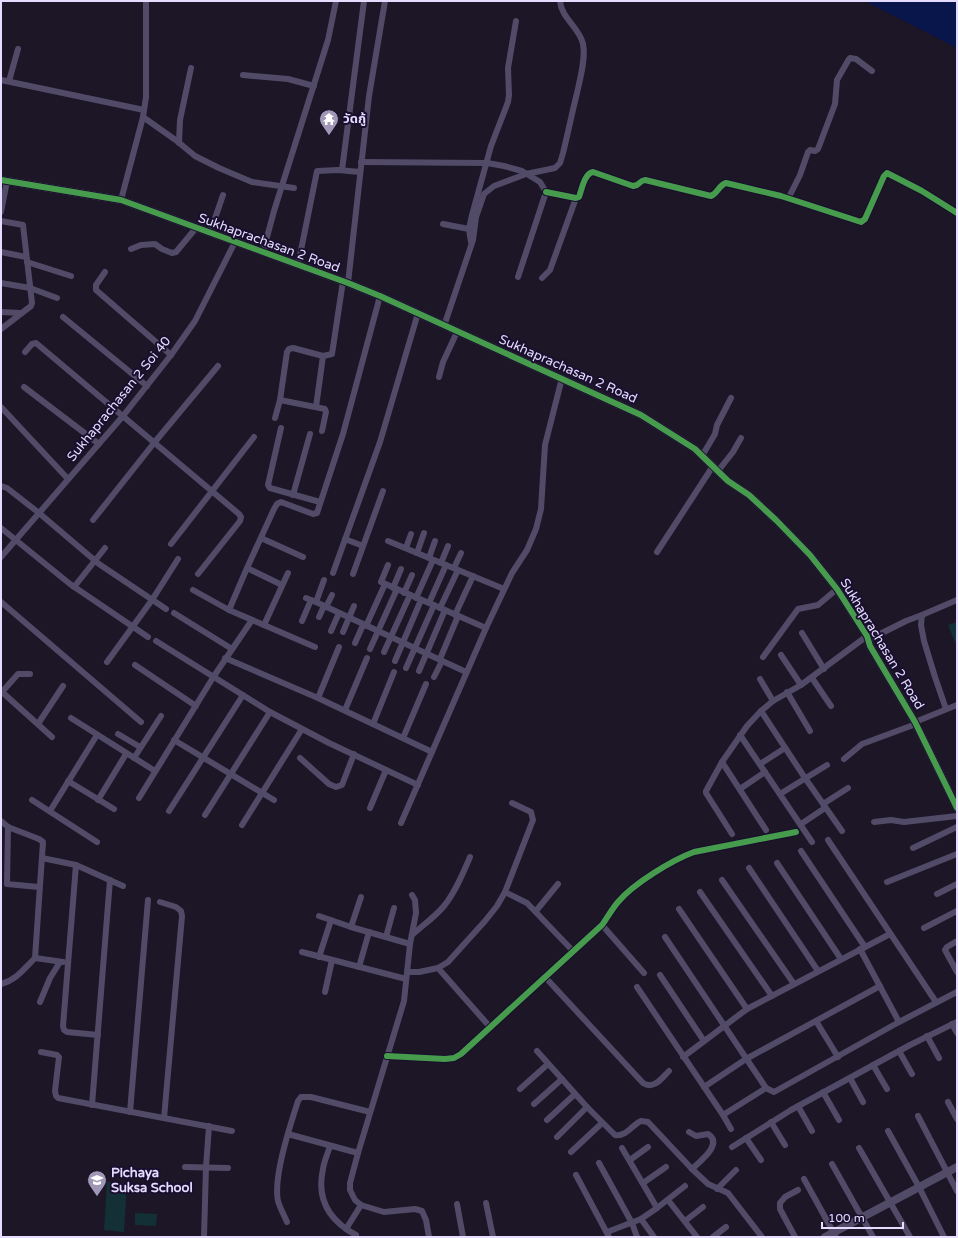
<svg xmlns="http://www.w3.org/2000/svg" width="958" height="1238" font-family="'Varela Round','Noto Sans Thai',sans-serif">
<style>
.green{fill:#133036}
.water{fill:#08164c}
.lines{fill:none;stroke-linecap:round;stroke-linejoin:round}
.minor{stroke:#514b68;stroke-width:6}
.tertiary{stroke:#514b68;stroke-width:8}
.cycleway-casing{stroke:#190f2e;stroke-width:8}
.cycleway{stroke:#469c4c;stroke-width:6}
.labels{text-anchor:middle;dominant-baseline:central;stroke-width:4;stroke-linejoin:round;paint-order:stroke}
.poi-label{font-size:13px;font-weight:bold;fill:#e6dcff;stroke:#190f2e;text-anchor:start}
.street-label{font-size:13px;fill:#e6dcff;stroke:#190f2e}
</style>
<rect width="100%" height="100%" fill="#1c1627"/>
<g class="green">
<polygon points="957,622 957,647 948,625"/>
<polygon points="107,1182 127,1183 124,1232 104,1230"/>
<polygon points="135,1213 157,1214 156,1226 135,1225"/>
</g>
<polygon class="water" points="865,1 957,1 957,48"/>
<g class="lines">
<g class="minor">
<polyline points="243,75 288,79 314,86"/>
<polyline points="1,80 144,110"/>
<polyline points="9,81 18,49"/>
<polyline points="143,117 177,141 195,156 219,168 252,182 294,188"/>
<polyline points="179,143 180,120 191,68"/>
<polyline points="361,162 487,163 504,166 522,171 540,182 546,192 518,277"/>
<polyline points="342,170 364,1"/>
<path d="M546,192L576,198L579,197C582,189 584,174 593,172L633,186L637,185L642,181L645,180L711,196C718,193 719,185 726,183L781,196L861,222L865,219L884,176L887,173L922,191L957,213"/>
<polyline points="788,199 800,175 808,152 810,150 815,151 818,149 835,104 837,80 849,59 850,58 856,59 872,71"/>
<polyline points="121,200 143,117 146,97 146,1"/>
<polyline points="1,212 7,181"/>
<polyline points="1,221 23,225 32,303 31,306 1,329"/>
<polyline points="443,224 469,229"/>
<polyline points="210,233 223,195"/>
<polyline points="471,242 469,229 472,215 491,146 508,102 509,95 508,68 516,21"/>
<polyline points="131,249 141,245 155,244 162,249 172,253 176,252 196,228"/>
<polyline points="1,252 26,257"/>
<polyline points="263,252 274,211 328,40 336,1"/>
<polyline points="27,262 71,276"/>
<polyline points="298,265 317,171 338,170 360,172"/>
<polyline points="105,272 96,285 96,290 171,355"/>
<polyline points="542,278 550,270 576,198"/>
<polyline points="1,283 30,288 57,298"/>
<polyline points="348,283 369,96 385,1"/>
<polyline points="1,312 21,313"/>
<polyline points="63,317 147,386"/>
<path d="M444,326L473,240L476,217L484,194L494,186L526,174L555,168L560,163L563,153C568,133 572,113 577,93C580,79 586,58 583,44C580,28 561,18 560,1"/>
<polyline points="25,352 32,344 36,343 239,514 241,517 240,521 198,574"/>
<polyline points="439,377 443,362 457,332"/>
<polyline points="24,387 99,444"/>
<polyline points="280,400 325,409 326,412 322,431"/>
<polyline points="1,407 68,479"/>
<polyline points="316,407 323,356"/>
<polyline points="275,418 280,400 287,352 289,349 293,348 323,356 332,354 343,281"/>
<polyline points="281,428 268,485 270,488 320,502"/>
<polyline points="702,456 715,434 717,425 731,398"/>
<polyline points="718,471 733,452 741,438"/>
<polyline points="1,486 7,488 39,513 99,564 166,609"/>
<polyline points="293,495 310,434"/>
<polyline points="93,520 154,443 218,366"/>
<polyline points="1,528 70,584 148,637"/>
<polyline points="261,538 303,557"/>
<polyline points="345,539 363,546"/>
<polyline points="388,541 504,589"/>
<polyline points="171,544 254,437"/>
<polyline points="406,548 411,534"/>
<polyline points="657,552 713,466"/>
<polyline points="417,553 424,533"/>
<polyline points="1,557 123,416 171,355 195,321 235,242"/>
<polyline points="429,558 435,541"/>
<polyline points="441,563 448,546"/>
<polyline points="388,565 381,582 486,628"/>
<polyline points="247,568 282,585"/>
<polyline points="454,568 461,553"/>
<polyline points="333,573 380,442 418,313"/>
<polyline points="353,574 383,491"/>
<polyline points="74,587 105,548"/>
<polyline points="393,588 401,569"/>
<polyline points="193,590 229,610 315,647"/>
<polyline points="404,593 412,575"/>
<polyline points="306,598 316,602 324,580"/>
<polyline points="416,598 433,560"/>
<polyline points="1,602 141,722"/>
<polyline points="316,602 466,672"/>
<polyline points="429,603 446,565"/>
<polyline points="326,607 332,595"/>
<polyline points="440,608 458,570"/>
<polyline points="229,610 247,568 274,509 277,504 281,502 313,514 317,513 343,434 380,296"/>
<polyline points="174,613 232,649"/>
<polyline points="455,615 473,576"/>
<polyline points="922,615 921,625 924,641 935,677 946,709"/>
<polyline points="319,617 324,606"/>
<polyline points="302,621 311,600"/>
<polyline points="264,625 288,573"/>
<polyline points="366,626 385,584"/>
<polyline points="331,631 339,613"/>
<polyline points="343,632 354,606"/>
<polyline points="802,633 824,669"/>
<polyline points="868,640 906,621 922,615 957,600"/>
<polyline points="156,641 270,712 329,743 418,785"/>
<polyline points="355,643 363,625"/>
<polyline points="370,649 397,589"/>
<polyline points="384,652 410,595"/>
<polyline points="781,655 801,685"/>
<polyline points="763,657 798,609 818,605 837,589"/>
<polyline points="225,658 318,698 432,752"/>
<polyline points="440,659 458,616"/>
<polyline points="395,661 421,600"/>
<polyline points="107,662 152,600 178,559"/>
<polyline points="135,665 196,706"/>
<polyline points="406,668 434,605"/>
<polyline points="419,671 445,610"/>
<polyline points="434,677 442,661"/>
<polyline points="812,678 831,706"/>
<polyline points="760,679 773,701"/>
<polyline points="1,691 52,737"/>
<polyline points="2,692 18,674 30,674"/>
<polyline points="787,692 810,731"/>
<polyline points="318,698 339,647"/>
<polyline points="345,710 367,658"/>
<polyline points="761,711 805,778 842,831"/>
<polyline points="71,718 155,771"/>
<polyline points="915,722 957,705"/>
<polyline points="38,724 63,686"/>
<polyline points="373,724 394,672"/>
<polyline points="118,734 140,747"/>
<polyline points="740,735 812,842"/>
<polyline points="403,738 426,684"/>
<polyline points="174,740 274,800"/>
<polyline points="134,758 161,716"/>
<polyline points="300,758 329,784 336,787 342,785 354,754"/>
<polyline points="844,759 862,744 916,724"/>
<polyline points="722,762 766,830"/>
<polyline points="760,764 785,748"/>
<polyline points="68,781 114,809"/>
<polyline points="740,789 765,772"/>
<polyline points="780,794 827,765"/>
<polyline points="139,798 214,676 252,620"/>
<polyline points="32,800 97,842"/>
<polyline points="98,800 126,754"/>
<polyline points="823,804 848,788"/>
<polyline points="370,808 386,770"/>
<polyline points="50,811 97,735"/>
<polyline points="169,811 243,695"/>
<polyline points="205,815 270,712"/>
<path d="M1,821L8,827L39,839L43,842L35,958C24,969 16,980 1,984"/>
<polyline points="874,822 891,820 904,822 957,816"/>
<polyline points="401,823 486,628 512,573 527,550 536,529 541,509 545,445 562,378"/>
<polyline points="801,824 825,808"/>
<polyline points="242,825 302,729"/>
<polyline points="8,827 7,884 39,887"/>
<polyline points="732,834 706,793 706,791 722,762 747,726 761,711 773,701 801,685 867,636"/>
<polyline points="828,840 936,1002"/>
<polyline points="913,848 957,827"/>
<polyline points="801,851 865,947"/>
<polyline points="42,858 76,865 123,886"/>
<polyline points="777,863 841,959"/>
<polyline points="76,865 63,1026 64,1030 67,1032 98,1035"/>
<polyline points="749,868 818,971"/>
<polyline points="722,880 794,984"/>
<polyline points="887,882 957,854"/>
<polyline points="505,892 527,903 573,951"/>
<polyline points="700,892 772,996"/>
<polyline points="937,894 957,884"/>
<polyline points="412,895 415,900 416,913 410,944 404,1001 358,1153 350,1183 350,1190 355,1200 361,1205 374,1209 384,1212 415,1209 422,1211 426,1220 429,1237"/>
<polyline points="160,902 176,907 181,911 182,916 164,1118"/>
<polyline points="679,909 747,1009"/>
<polyline points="536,911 558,884"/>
<polyline points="319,916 351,927 410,944"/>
<polyline points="602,925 644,973"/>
<polyline points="351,927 361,897"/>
<polyline points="924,928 957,911"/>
<path d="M412,935C423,925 435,917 444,906C456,891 463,873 470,857"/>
<polyline points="386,937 394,908"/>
<polyline points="665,937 766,1088 774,1092 899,1022 957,992"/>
<polyline points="957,941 947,947 945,950 957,972"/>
<polyline points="860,949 899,1022"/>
<polyline points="302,952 406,979"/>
<polyline points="319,957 331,920"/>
<polyline points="35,958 63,962"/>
<polyline points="359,967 369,932"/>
<polyline points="438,968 490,1027"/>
<polyline points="407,972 419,972 438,968 448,962 457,952 485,921 497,906 505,892 533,820 531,812 512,803"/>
<polyline points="660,975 704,1041"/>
<path d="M545,977L643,1083C654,1090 662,1078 669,1071"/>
<polyline points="637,987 723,1115 731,1129"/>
<polyline points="325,992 332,960"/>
<polyline points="40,1002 50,978 60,962"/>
<polyline points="816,1021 838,1057"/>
<polyline points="952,1024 957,1033"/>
<polyline points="927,1036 939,1058"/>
<path d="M537,1051L587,1107L615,1135C626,1137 632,1125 641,1121L648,1122L692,1169L708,1184L728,1193L762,1237"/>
<polyline points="899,1051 912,1074"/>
<polyline points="41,1052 57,1055 59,1057 55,1091 56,1096 58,1098 232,1131"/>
<path d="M387,1056L445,1059L454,1058L461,1054L602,925C607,918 612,909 618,902C633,884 672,860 694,852L796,832"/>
<polyline points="683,1057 747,1009 890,934"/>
<polyline points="873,1065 887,1089"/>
<polyline points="850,1078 863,1102"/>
<polyline points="704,1087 746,1059 880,986"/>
<polyline points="520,1089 548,1064"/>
<polyline points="823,1092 839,1120"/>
<polyline points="948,1102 957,1119"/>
<polyline points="534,1104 562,1079"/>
<polyline points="92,1105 110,880"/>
<polyline points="798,1106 812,1131"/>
<polyline points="130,1112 148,900"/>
<polyline points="723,1115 766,1088"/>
<polyline points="918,1116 957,1191"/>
<polyline points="547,1120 575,1094"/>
<polyline points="771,1122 785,1145"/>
<polyline points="888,1131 919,1187 944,1237"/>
<path d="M689,1132L696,1136L708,1134C724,1144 699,1162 692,1169"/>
<polyline points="288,1134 358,1153"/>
<polyline points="557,1137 587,1107"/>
<polyline points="746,1138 761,1160"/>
<path d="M330,1146C328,1153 324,1161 323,1169C316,1200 330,1221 356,1235"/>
<polyline points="732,1147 791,1110 910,1045 957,1022"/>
<polyline points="622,1148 657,1208"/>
<polyline points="859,1148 910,1237"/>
<polyline points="571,1152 602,1123"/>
<polyline points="630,1160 648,1147"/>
<polyline points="599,1163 632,1223 637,1237"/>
<polyline points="832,1164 873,1237"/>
<polyline points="185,1167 228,1168"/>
<polyline points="576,1175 609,1237"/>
<polyline points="804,1179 836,1237"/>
<polyline points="643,1183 666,1167"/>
<polyline points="717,1189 736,1170"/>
<polyline points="668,1200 697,1237"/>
<polyline points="486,1203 493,1237"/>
<polyline points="457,1204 463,1237"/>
<polyline points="641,1219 654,1237"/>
<polyline points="685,1221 703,1207"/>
<path d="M287,1222C284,1215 280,1208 278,1201C273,1177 290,1126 298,1101L301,1097H311L370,1112"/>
<polyline points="346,1229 361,1205"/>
<polyline points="607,1232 641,1219 657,1208 685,1186"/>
<polyline points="204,1237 206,1167 209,1126"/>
<polyline points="713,1237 726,1227"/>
<polyline points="795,1237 780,1209 780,1203 785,1197 798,1190"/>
</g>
<g class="tertiary">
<polyline points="1,180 121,200 348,283 380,296 641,415 695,449 728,481 749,495 776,520 810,555 837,589 867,636 870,646 915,722 957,808"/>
<polyline points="825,1237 957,1167"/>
</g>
<g class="cycleway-casing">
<g id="cycleway">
<polyline points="1,180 121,200 348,283 380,296 641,415 695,449 728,481 749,495 776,520 810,555 837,589 867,636 870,646 915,722 957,808"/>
<path d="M546,192L576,198L579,197C582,189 584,174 593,172L633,186L637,185L642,181L645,180L711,196C718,193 719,185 726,183L781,196L861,222L865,219L884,176L887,173L922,191L957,213"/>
<path d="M387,1056L445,1059L454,1058L461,1054L602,925C607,918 612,909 618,902C633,884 672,860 694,852L796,832"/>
</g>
</g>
<use href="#cycleway" class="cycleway"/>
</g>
<defs>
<g id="temple-pin" transform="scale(1)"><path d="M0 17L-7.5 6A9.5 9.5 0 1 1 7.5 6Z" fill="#9f97b3" stroke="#190f2e"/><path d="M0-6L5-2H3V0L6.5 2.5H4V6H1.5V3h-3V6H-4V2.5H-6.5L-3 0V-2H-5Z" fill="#fff"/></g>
<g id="school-pin" transform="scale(1)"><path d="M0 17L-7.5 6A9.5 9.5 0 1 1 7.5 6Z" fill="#9f97b3" stroke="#190f2e"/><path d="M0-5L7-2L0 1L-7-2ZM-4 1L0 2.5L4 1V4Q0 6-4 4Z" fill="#fff"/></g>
</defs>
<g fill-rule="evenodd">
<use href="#temple-pin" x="329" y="119"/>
<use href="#school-pin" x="97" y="1180"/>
</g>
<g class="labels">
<g class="poi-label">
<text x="343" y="119">วัดกู้</text>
<text x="111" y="1173">Pichaya<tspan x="111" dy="15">Suksa School</tspan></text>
</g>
<g class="street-label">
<text transform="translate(269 243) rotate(20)">Sukhaprachasan 2 Road</text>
<text transform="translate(568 369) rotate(24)">Sukhaprachasan 2 Road</text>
<text transform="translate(119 399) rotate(-51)">Sukhaprachasan 2 Soi 40</text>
<text transform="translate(882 644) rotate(59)">Sukhaprachasan 2 Road</text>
</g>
</g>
<rect width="958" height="1238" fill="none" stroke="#e6dcff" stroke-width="4"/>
<path d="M822 1222v6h81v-6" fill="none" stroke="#e6dcff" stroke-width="2"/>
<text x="828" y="1222" font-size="12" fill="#e6dcff" stroke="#190f2e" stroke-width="3" paint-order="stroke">100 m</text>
</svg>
